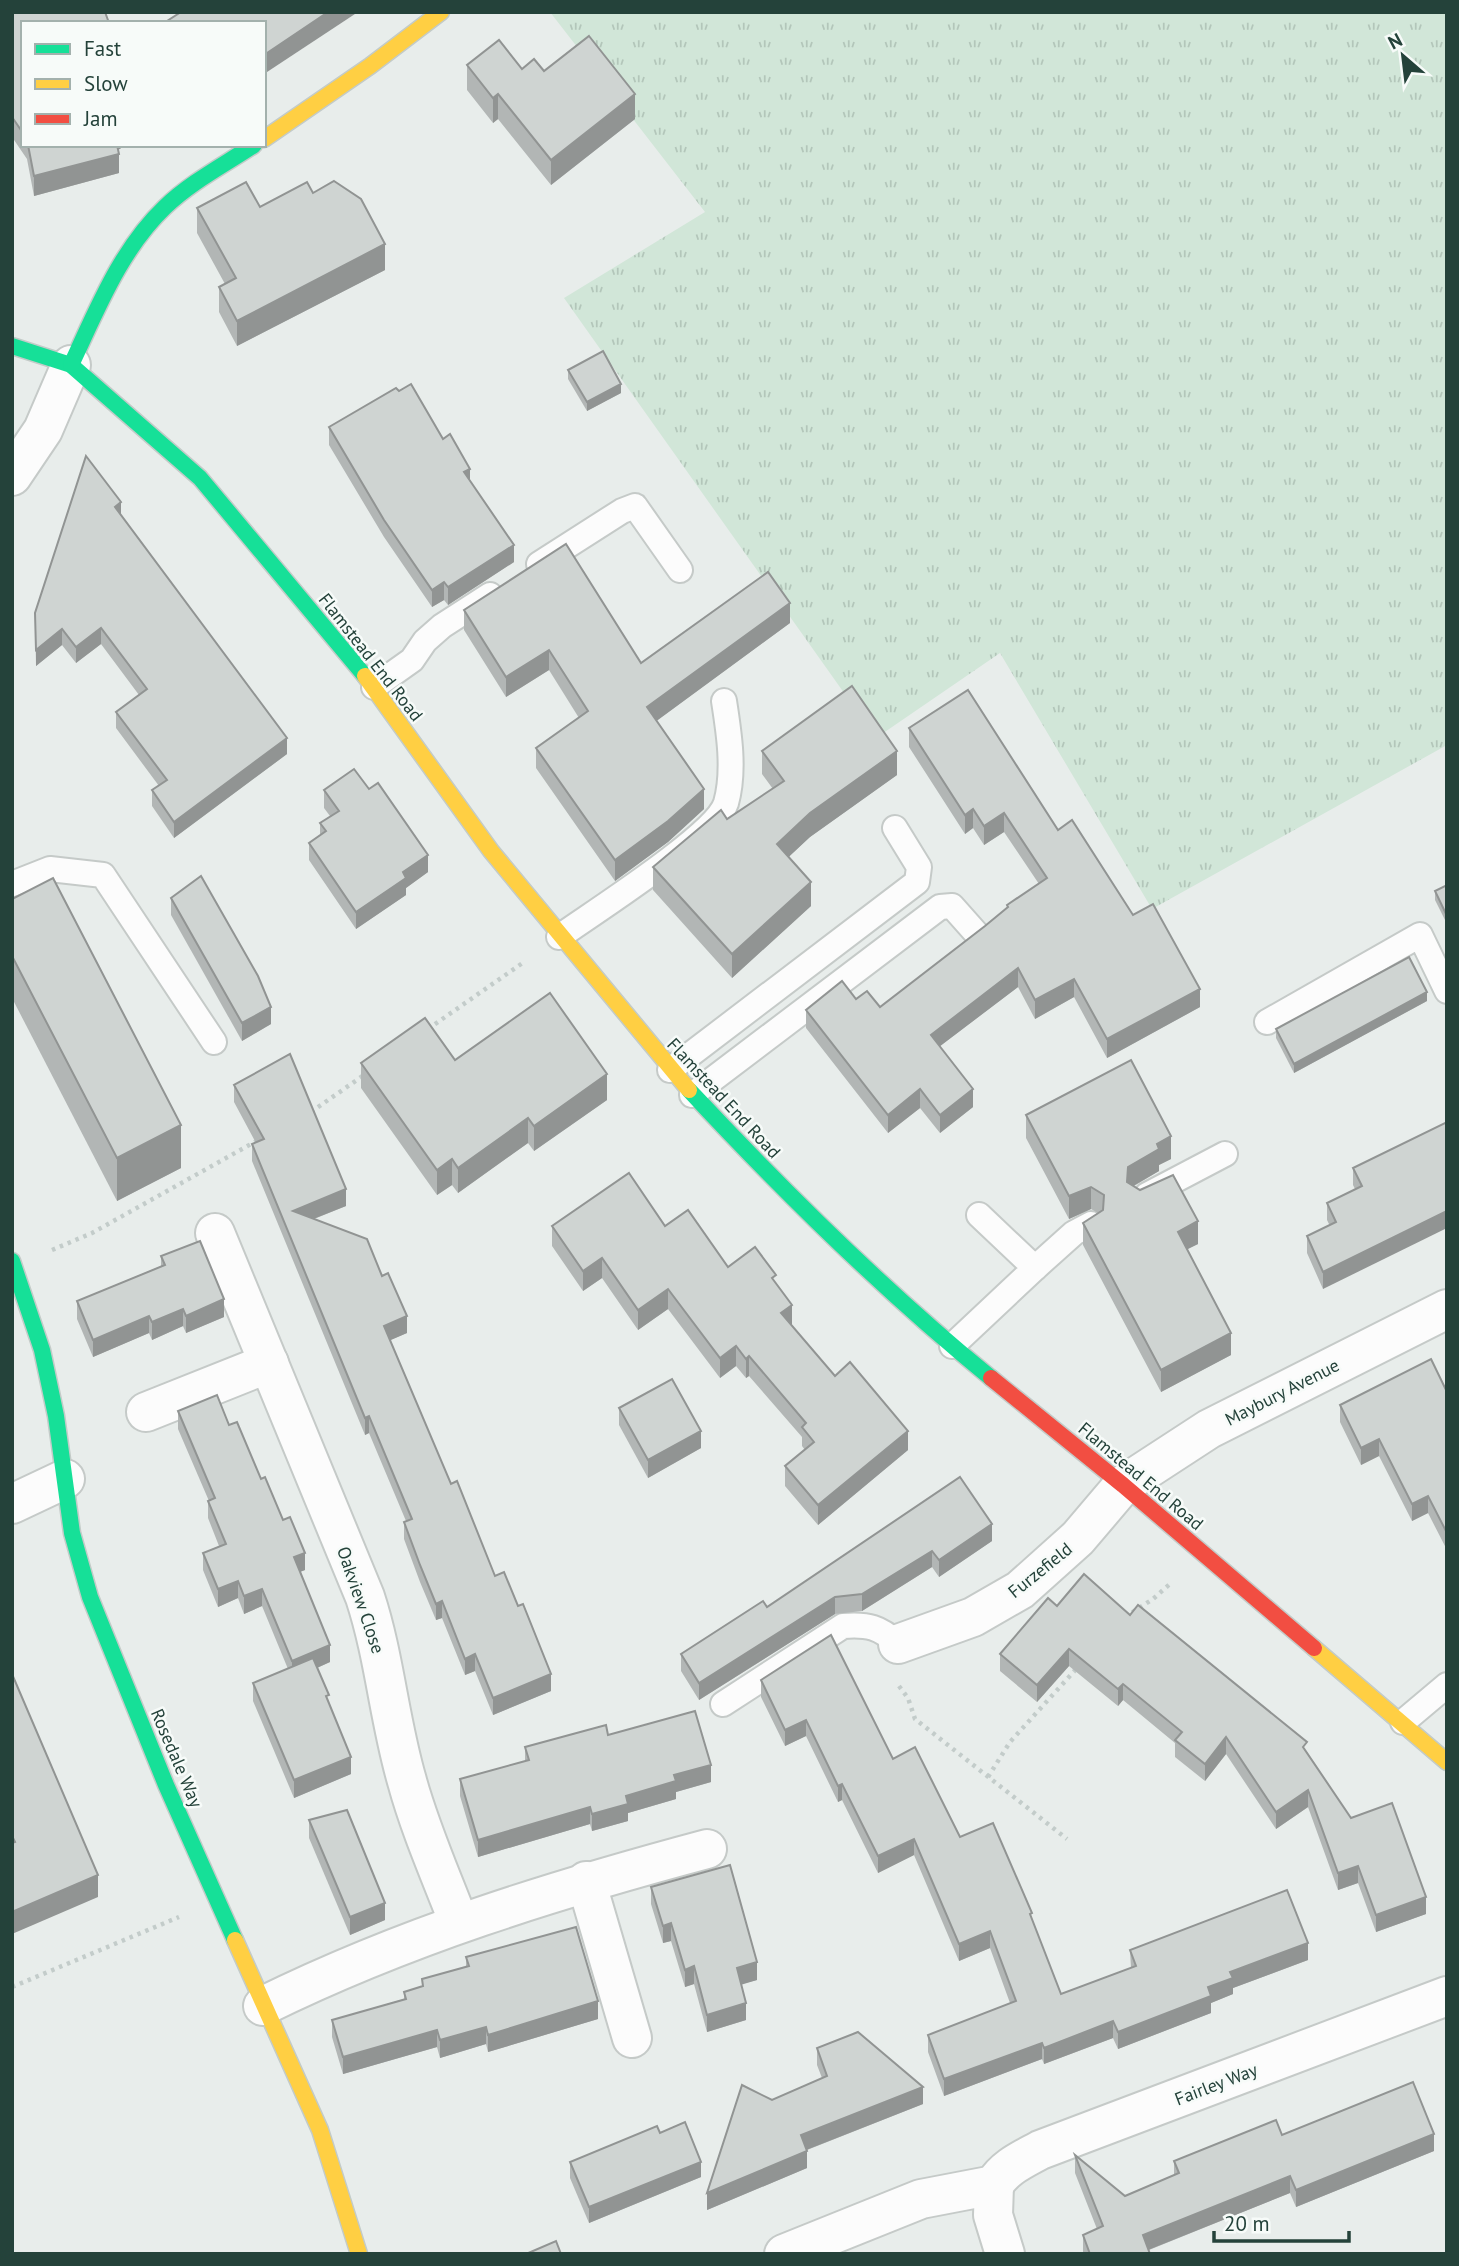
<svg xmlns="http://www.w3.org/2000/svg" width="1459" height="2266" font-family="'PT Sans',sans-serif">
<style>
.grass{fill:url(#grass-tufts)}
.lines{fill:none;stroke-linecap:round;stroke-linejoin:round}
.lane-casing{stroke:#c5cac8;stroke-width:28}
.street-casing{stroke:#c5cac8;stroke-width:42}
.fast-casing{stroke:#c3cbc8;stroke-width:19}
.slow-casing{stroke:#c3cbc8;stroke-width:19}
.jam-casing{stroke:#c3cbc8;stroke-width:19}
.path{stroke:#c3ccca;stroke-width:4.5;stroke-dasharray:3.5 5;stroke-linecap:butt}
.lane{stroke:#fcfcfc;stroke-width:24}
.street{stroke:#fcfcfc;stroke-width:38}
.fast{stroke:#16e098;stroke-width:16}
.slow{stroke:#ffcf43;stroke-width:16}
.jam{stroke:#f24e42;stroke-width:16}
.wall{fill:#b2b6b5}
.shaded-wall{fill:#919493}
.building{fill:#cfd4d2;stroke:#919493;stroke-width:2}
.labels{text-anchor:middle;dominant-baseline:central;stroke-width:5;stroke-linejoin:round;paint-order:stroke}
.street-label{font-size:18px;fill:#24423a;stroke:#f7fbf9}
</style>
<defs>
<pattern id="grass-tufts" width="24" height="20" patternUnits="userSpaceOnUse" patternTransform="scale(1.75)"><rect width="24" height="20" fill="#d1e6d8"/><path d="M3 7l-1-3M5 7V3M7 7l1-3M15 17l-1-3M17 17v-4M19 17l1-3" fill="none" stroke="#b3c6ba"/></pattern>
</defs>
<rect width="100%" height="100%" fill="#e8edeb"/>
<polygon class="grass" points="550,12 1447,12 1447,745 1152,909 1000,653 876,738 564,298 705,212"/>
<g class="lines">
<g class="lane-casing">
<g id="lane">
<polyline points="539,564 622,511 635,506 680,570"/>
<polyline points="374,687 412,660 425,641 442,626 490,595"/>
<polyline points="12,884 50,869 103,875 214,1042"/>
<path d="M559,937C591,914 716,835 726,803C735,771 729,733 724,701"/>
<polyline points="1267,1022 1420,935 1447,991"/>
<polyline points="670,1070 917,882 919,867 895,828"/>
<polyline points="692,1095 940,907 952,906 976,933"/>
<polyline points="1147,1195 1225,1154"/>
<polyline points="1035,1268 1074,1233 1091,1224"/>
<polyline points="952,1346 1035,1268 979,1215"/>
<path d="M723,1704L843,1626C868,1624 880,1627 898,1644"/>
<polyline points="1403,1722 1447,1685"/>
</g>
</g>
<g class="street-casing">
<g id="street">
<polyline points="12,476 43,430 71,365"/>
<path d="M215,1233L365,1597C385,1658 389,1720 407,1781C420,1829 441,1876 459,1923"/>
<polyline points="146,1412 269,1363"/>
<polyline points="12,1504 65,1479"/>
<polyline points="898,1644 973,1617 1020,1590 1078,1538 1123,1485 1209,1429 1447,1309"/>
<polyline points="586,1881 632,2038"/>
<path d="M263,2006C405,1936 554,1890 707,1849"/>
<polyline points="994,2185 993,2215 1005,2254"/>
<path d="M784,2254L921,2199L994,2185C1005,2167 1022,2160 1040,2150L1447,1996"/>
</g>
</g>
<g class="fast-casing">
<g id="fast">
<polyline points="12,346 71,365 200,478 365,676"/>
<path d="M71,365C97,310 120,250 165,207C191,182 224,165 254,145"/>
<path d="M689,1090C784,1192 883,1290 991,1378"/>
<polyline points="12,1261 42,1350 56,1416 72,1533 90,1597 166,1785 235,1940"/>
</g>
</g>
<g class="slow-casing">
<g id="slow">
<polyline points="264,139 370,66 441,12"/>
<polyline points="365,676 491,851 689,1090"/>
<polyline points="1314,1648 1447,1762"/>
<polyline points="235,1940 320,2130 359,2254"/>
</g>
</g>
<g class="jam-casing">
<polyline id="jam" points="991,1378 1123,1485 1314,1648"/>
</g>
<g class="path">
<polyline points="428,1029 524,962"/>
<polyline points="311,1112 364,1075"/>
<polyline points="52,1250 92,1233 260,1139"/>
<polyline points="1125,1617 1153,1599 1171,1583"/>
<polyline points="899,1686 908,1698 915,1719 1067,1839"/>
<polyline points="988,1777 1010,1742 1078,1667"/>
<polyline points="12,1987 179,1917"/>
</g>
<use href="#lane" class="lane"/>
<use href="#street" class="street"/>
<use href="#fast" class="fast"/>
<use href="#slow" class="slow"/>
<use href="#jam" class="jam"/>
</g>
<g class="wall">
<polygon points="12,12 23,23 23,145 126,145 118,150 119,173 34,196 27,159 12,137"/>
<polygon points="467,65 544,71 635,119 551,185 498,119 493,123 467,90"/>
<polygon points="313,193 385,270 237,346 219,312 219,287 225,284 197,233 197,208 260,207"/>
<polygon points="568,370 621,393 587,411 568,379"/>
<polygon points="399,391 443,439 470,481 514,562 448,605 444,600 432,607 384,537 329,445 329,427"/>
<polygon points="121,515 287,754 174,838 152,806 152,790 159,786 116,728 116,712 139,695 101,644 76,663 62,645 36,666 35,613"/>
<polygon points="464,610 641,663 790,623 656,721 704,809 668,842 615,881 536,768 536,748 579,718 549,670 506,697 464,630"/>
<polygon points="909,728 1058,830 1133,915 1200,1007 1107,1058 1074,997 1035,1019 1018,987 940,1046 973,1107 940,1133 920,1108 888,1133 806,1028 806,1010 856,999 880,1007 985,926 1007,908 1007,905 1039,884 1004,832 984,845 973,828 965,834 909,747"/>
<polygon points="762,751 897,775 810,837 788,857 811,906 732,978 653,890 653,867 773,789 762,774"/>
<polygon points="324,790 428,872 406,888 406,895 356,929 309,860 309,843 320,835 320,823 330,816 324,808"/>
<polygon points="1447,885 1447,924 1435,900 1435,891"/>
<polygon points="171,898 271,1024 242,1041 171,915"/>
<polygon points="12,899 181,1168 117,1201 12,998"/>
<polygon points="1427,1001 1294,1073 1276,1038 1276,1029"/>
<polygon points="455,1060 607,1100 534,1151 528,1143 458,1193 452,1185 437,1195 361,1088 361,1063"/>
<polygon points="234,1085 346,1206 314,1219 407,1333 390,1340 451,1484 551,1691 493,1715 475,1671 465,1675 442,1618 436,1620 420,1582 404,1539 404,1522 406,1521 369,1433 365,1435 252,1161 252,1144 256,1143 234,1102"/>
<polygon points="1026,1115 1171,1159 1159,1165 1159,1171 1134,1186 1198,1244 1187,1249 1231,1355 1161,1392 1083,1245 1083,1223 1098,1213 1091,1209 1069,1219 1026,1138"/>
<polygon points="1447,1122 1323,1289 1307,1253 1307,1236 1330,1226 1327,1220 1327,1203 1355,1189 1353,1185 1353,1168"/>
<polygon points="552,1226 665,1226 728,1267 776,1284 791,1325 835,1376 908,1450 818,1525 785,1486 785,1466 805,1450 802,1446 802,1437 749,1376 746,1378 736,1366 720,1378 668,1309 638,1330 602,1278 583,1291 552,1246"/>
<polygon points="161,1256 224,1317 186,1333 183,1326 152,1340 149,1333 93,1357 77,1319 77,1301 161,1266"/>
<polygon points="1447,1392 1447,1550 1428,1513 1412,1521 1379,1456 1361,1465 1340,1422 1340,1405"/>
<polygon points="619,1408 701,1448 648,1478 619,1425"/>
<polygon points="178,1411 229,1425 261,1479 305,1570 300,1572 330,1662 317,1668 351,1774 294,1798 253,1701 253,1683 288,1669 262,1606 244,1614 238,1598 218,1607 203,1570 203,1553 219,1546 208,1518 208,1501 209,1501 178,1429"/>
<polygon points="960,1477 992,1541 939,1577 932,1567 862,1611 835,1614 699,1700 681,1671 681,1654 767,1607"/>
<polygon points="1057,1606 1130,1615 1307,1752 1351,1818 1426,1914 1376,1932 1358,1883 1338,1890 1308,1807 1276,1829 1226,1754 1205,1781 1175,1757 1175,1743 1123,1700 1118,1706 1069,1666 1037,1702 1000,1671 1000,1654"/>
<polygon points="761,1680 893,1759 1032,1920 1061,1994 1131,1968 1130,1950 1308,1960 1233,1988 1233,1994 1211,2003 1211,2013 1118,2049 1113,2038 1044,2064 1042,2059 944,2096 928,2052 928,2035 1010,2003 990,1948 959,1961 914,1855 878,1873 842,1800 838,1802 806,1736 785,1746 761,1697"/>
<polygon points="608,1735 711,1782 676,1792 676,1799 628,1813 628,1821 592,1831 590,1824 478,1857 460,1796 460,1779 525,1761 525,1747"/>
<polygon points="309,1820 385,1920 350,1935 309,1838"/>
<polygon points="651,1887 757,1980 741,1984 746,2020 707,2032 694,1984 685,1987 671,1941 663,1943 651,1904"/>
<polygon points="466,1957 598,2019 488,2052 486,2044 440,2058 437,2047 343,2074 332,2037 332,2020 404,1999 404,1992 422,1987 422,1979 466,1967"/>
<polygon points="817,2048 923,2104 807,2150 807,2168 707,2210 772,2100 822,2078 817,2065"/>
<polygon points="1282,2135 1434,2151 1296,2207 1290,2193 1149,2250 1150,2254 1083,2254 1083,2235 1097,2229 1075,2173 1075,2155 1125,2196 1174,2175 1174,2161"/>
<polygon points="570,2162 701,2177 589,2223 570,2178"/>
</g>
<g class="shaded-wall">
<polygon points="328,12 358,12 264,74 264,55"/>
<polygon points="498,94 498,119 493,123 493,98"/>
<polygon points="635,94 635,119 551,185 551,160"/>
<polygon points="113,145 126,145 113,153"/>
<polygon points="119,154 119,173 34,196 34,176"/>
<polygon points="13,201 13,218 12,221 12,204"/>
<polygon points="385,244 385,270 237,346 237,321"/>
<polygon points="621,384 621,393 587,411 587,402"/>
<polygon points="470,469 470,486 464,472"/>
<polygon points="121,502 121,518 115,507"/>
<polygon points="514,545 514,562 448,605 448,587"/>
<polygon points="444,582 444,600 432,607 432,590"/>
<polygon points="790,603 790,623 647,728 647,707"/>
<polygon points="101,628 101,644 76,663 76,647"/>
<polygon points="62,629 62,645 36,666 36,650"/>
<polygon points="549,650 549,670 506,697 506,677"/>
<polygon points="287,738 287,754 174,838 174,822"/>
<polygon points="897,751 897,775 810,837 777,868 777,844 810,813"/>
<polygon points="704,789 704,809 668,842 615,881 615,860"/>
<polygon points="973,809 973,828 965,834 965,815"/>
<polygon points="1004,813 1004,832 984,845 984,826"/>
<polygon points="428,855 428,872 406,888 406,895 356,929 356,912 403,872"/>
<polygon points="811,882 811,906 732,978 732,954"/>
<polygon points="1018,968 1018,987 931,1053 931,1035"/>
<polygon points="1074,979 1074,997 1035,1019 1035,1000"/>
<polygon points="1200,989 1200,1007 1107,1058 1107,1039"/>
<polygon points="1427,992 1427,1001 1294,1073 1294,1064"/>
<polygon points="271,1007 271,1024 242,1041 242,1023"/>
<polygon points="607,1074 607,1100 534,1151 534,1126"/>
<polygon points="920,1089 920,1108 888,1133 888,1115"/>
<polygon points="973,1089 973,1107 940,1133 940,1115"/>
<polygon points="528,1118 528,1143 458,1193 458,1168"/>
<polygon points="181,1125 181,1168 117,1201 117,1158"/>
<polygon points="1171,1136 1171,1159 1159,1165 1159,1171 1128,1189 1127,1182 1128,1167 1157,1144"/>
<polygon points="452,1159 452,1185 437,1195 437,1170"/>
<polygon points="1091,1187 1091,1209 1069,1219 1069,1196"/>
<polygon points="346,1189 346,1206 293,1227 293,1211"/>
<polygon points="1447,1211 1447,1228 1323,1289 1323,1272"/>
<polygon points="1198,1221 1198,1244 1178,1254 1178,1232"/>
<polygon points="602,1258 602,1278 583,1291 583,1271"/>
<polygon points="668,1289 668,1309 638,1330 638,1310"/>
<polygon points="224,1299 224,1317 186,1333 186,1316"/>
<polygon points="792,1305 792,1324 781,1333 781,1313"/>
<polygon points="183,1309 183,1326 152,1340 152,1322"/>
<polygon points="149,1316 149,1333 93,1357 93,1340"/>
<polygon points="407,1316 407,1333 384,1343 384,1326"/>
<polygon points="1231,1333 1231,1355 1161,1392 1161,1370"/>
<polygon points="736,1346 736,1366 720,1378 720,1358"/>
<polygon points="749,1356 749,1376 746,1378 746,1359"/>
<polygon points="369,1416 369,1433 365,1435 365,1418"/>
<polygon points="701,1431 701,1448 648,1478 648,1460"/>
<polygon points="908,1431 908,1450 818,1525 818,1505"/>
<polygon points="1379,1439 1379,1456 1361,1465 1361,1448"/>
<polygon points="1428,1496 1428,1513 1412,1521 1412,1504"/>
<polygon points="992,1524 992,1541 939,1577 939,1560"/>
<polygon points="932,1551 932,1567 862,1611 862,1594"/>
<polygon points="305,1553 305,1570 294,1574 294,1557"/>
<polygon points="238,1581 238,1598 218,1607 218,1589"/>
<polygon points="262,1589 262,1606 244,1614 244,1596"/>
<polygon points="835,1597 835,1614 699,1700 699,1683"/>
<polygon points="442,1601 442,1618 436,1620 436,1604"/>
<polygon points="330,1645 330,1662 292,1679 292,1661"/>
<polygon points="1069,1649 1069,1666 1037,1702 1037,1685"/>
<polygon points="475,1654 475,1671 465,1675 465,1659"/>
<polygon points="551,1674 551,1691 493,1715 493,1698"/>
<polygon points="1123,1684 1123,1700 1118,1706 1118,1689"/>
<polygon points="806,1720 806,1736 785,1746 785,1730"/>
<polygon points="1226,1737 1226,1754 1205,1781 1205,1764"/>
<polygon points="351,1757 351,1774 294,1798 294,1780"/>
<polygon points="711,1765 711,1782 676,1792 676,1799 628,1813 628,1821 592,1831 592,1814 626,1796 674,1775"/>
<polygon points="842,1784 842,1800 838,1802 838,1786"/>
<polygon points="1308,1790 1308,1807 1276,1829 1276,1812"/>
<polygon points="590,1807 590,1824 478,1857 478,1840"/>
<polygon points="914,1839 914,1855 878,1873 878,1856"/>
<polygon points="1358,1866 1358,1883 1338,1890 1338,1873"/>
<polygon points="98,1875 98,1897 12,1934 12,1912"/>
<polygon points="1426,1897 1426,1914 1376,1932 1376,1915"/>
<polygon points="385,1903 385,1920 350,1935 350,1917"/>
<polygon points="671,1923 671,1941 663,1943 663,1926"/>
<polygon points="990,1931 990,1948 959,1961 959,1944"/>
<polygon points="1308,1943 1308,1960 1233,1988 1233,1994 1211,2003 1211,2013 1118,2049 1118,2032 1208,1987 1230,1972"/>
<polygon points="757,1962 757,1980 737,1986 737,1968"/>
<polygon points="694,1966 694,1984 685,1987 685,1970"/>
<polygon points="598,2001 598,2019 488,2052 488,2035"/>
<polygon points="746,2003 746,2020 707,2032 707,2015"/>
<polygon points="1113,2021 1113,2038 1044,2064 1044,2048"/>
<polygon points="486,2027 486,2044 440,2058 440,2040"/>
<polygon points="437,2030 437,2047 343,2074 343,2057"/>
<polygon points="1042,2043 1042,2059 944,2096 944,2079"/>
<polygon points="923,2087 923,2104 801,2152 801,2135"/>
<polygon points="1434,2134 1434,2151 1296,2207 1296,2190"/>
<polygon points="807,2151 807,2168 707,2210 707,2193"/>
<polygon points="701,2162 701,2177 589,2223 589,2207"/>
<polygon points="1290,2176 1290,2193 1143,2252 1143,2235"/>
</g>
<g class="building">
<polygon points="12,12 105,12 109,23 23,23 23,133 12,117"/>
<polygon points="181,12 328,12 264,55 264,23 164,23"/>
<polygon points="589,36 635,94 551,160 498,94 493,98 467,65 499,40 522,69 534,59 544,71"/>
<polygon points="28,145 117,145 119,154 34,176"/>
<polygon points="334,181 361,199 385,244 237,321 219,287 236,278 197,208 246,182 260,207 307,182 313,193"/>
<polygon points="603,351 621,384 587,402 568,370"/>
<polygon points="411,384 443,439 450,434 470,469 464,472 514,545 448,587 444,582 432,590 384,520 329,427 396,388 399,391"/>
<polygon points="86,456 121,502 115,507 287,738 174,822 152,790 167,780 116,712 147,689 101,628 76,647 62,629 36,650 35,613"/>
<polygon points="566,544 641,663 768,572 790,603 647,707 704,789 668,821 615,860 536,748 588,711 549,650 506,677 464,610"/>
<polygon points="852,686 897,751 810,813 777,844 811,882 732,954 653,867 721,810 727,819 784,781 762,751"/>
<polygon points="968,690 1058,830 1072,820 1133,915 1153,904 1200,989 1107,1039 1074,979 1035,1000 1018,968 931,1035 973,1089 940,1115 920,1089 888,1115 806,1010 842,981 856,999 867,991 880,1007 985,926 1008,907 1007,905 1047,878 1004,813 984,826 973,809 965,815 909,728"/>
<polygon points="354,769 369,789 378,783 428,855 403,872 406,878 356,912 309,843 326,831 320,823 339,811 324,790"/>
<polygon points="201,876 258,976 271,1007 242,1023 171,898"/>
<polygon points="53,878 181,1125 117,1158 12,956 12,899"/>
<polygon points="1447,885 1447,916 1435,891"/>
<polygon points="1409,957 1427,992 1294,1064 1276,1029"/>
<polygon points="550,993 607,1074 534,1126 528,1118 458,1168 452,1159 437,1170 361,1063 425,1018 455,1060"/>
<polygon points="290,1054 346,1189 293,1211 367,1239 382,1276 388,1273 407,1316 384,1326 451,1484 457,1481 495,1576 504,1572 518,1606 523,1604 551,1674 493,1698 475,1654 465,1659 442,1601 436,1604 420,1565 404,1522 412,1519 369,1416 365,1418 252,1144 264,1139 234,1085"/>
<polygon points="1131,1060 1171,1136 1157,1144 1159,1149 1128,1167 1127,1182 1140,1190 1173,1175 1198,1221 1178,1232 1231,1333 1161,1370 1083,1223 1103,1210 1104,1195 1091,1187 1069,1196 1026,1115"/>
<polygon points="1447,1122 1447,1211 1323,1272 1307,1236 1336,1222 1327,1203 1362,1186 1353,1168"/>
<polygon points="629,1173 665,1226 688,1210 728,1267 755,1247 776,1275 772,1278 792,1305 781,1313 835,1376 850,1362 908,1431 818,1505 785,1466 814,1442 802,1427 806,1423 749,1356 746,1359 736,1346 720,1358 668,1289 638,1310 602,1258 583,1271 552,1226"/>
<polygon points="200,1241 224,1299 186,1316 183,1309 152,1322 149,1316 93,1340 77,1301 165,1265 161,1256"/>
<polygon points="1431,1359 1447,1392 1447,1533 1428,1496 1412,1504 1379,1439 1361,1448 1340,1405"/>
<polygon points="672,1379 701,1431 648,1460 619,1408"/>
<polygon points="217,1395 229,1425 237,1422 261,1479 265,1477 283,1520 290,1517 305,1553 294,1557 330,1645 292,1661 262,1589 244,1596 238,1581 218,1589 203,1553 226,1544 208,1501 215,1498 178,1411"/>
<polygon points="960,1477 992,1524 939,1560 932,1551 862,1594 835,1597 699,1683 681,1654 763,1601 767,1607"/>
<polygon points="1084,1574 1130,1615 1138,1605 1307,1742 1303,1747 1351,1818 1392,1803 1426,1897 1376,1915 1358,1866 1338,1873 1308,1790 1276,1812 1226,1737 1205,1764 1175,1740 1182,1732 1123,1684 1118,1689 1069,1649 1037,1685 1000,1654 1048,1598 1057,1606"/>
<polygon points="831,1635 893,1759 915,1747 960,1837 993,1823 1032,1913 1030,1914 1061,1994 1136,1966 1130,1950 1287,1890 1308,1943 1230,1972 1233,1978 1208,1987 1211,1996 1118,2032 1113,2021 1044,2048 1042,2043 944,2079 928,2035 1016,2001 990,1931 959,1944 914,1839 878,1856 842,1784 838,1786 806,1720 785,1730 761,1680"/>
<polygon points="313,1658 329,1695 326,1696 351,1757 294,1780 253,1683"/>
<polygon points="12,1674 98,1875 12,1912 12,1843 15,1842 12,1836"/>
<polygon points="695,1711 711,1765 674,1775 676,1781 626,1796 628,1804 592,1814 590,1807 478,1840 460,1779 529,1760 525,1747 606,1725 608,1735"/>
<polygon points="347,1810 385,1903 350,1917 309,1820"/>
<polygon points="730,1865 757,1962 737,1968 746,2003 707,2015 694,1966 685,1970 671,1923 663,1926 651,1887"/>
<polygon points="576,1927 598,2001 488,2035 486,2027 440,2040 437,2030 343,2057 332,2020 406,1999 404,1992 423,1986 422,1979 469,1966 466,1957"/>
<polygon points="858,2032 923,2087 801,2135 807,2151 707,2193 742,2085 772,2100 827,2076 817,2048"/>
<polygon points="1413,2082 1434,2134 1296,2190 1290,2176 1143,2235 1150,2254 1090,2254 1083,2235 1103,2226 1075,2155 1125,2196 1179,2173 1174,2161 1276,2120 1282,2135"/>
<polygon points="685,2122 701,2162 589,2207 570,2162 657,2126 660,2133"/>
<polygon points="556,2241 561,2254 526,2254"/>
</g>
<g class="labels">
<g class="street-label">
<text transform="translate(371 657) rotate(52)">Flamstead End Road</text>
<text transform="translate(724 1098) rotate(47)">Flamstead End Road</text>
<text transform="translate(1282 1392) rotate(-27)">Maybury Avenue</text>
<text transform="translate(1141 1476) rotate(40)">Flamstead End Road</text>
<text transform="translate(1040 1570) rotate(-39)">Furzefield</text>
<text transform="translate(361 1600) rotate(71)">Oakview Close</text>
<text transform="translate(177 1758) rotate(67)">Rosedale Way</text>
<text transform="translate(1216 2084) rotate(-21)">Fairley Way</text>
</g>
</g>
<rect width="1459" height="2266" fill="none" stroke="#24423a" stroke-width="28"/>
<rect x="21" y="21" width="245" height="126" fill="#f7fbf9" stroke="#a3b1ad" stroke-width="2"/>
<rect x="35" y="44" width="35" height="10" fill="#16e098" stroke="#a3b1ad" stroke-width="2"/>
<text x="84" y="56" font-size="21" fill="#24423a">Fast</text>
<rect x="35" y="79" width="35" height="10" fill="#ffcf43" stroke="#a3b1ad" stroke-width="2"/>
<text x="84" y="91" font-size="21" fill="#24423a">Slow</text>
<rect x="35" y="114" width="35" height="10" fill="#f24e42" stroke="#a3b1ad" stroke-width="2"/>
<text x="84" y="126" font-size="21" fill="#24423a">Jam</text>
<g transform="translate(1403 56) rotate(332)" stroke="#f7fbf9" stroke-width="5" paint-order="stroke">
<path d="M0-5L12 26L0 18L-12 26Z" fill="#24423a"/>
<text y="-10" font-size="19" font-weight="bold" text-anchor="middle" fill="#24423a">N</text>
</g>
<path d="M1214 2231v10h135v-10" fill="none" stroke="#24423a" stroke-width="3.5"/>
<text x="1224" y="2231" font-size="21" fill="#24423a" stroke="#f7fbf9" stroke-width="5" paint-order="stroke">20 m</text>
</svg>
